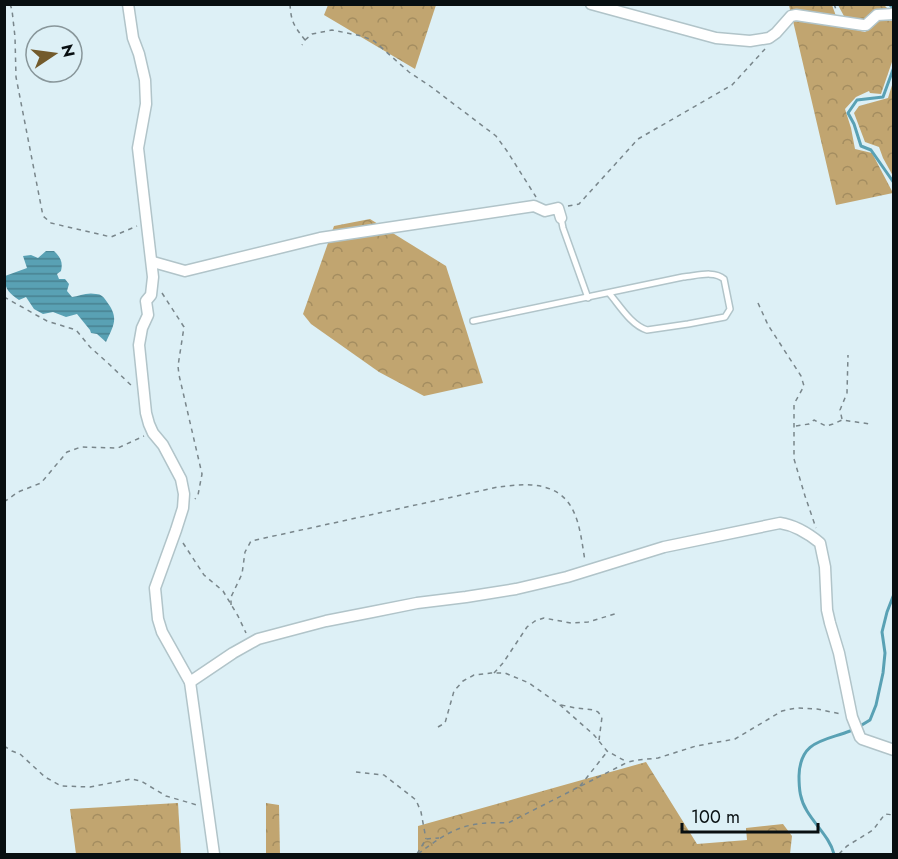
<svg xmlns="http://www.w3.org/2000/svg" width="898" height="859" font-family="Jost,sans-serif">
<style>
.forest{fill:url(#forest-crowns)}
.water{fill:url(#water-rules)}
.lines{fill:none;stroke-linecap:round;stroke-linejoin:round}
.stream{stroke:#59a1b4;stroke-width:3}
.lane-casing{stroke:#b1c4c9;stroke-width:8}
.street-casing{stroke:#b1c4c9;stroke-width:13}
.path{stroke:#79868b;stroke-width:1.5;stroke-dasharray:4.5 4.5;stroke-linecap:butt}
.lane{stroke:#fff;stroke-width:5}
.street{stroke:#fff;stroke-width:10}
</style>
<defs>
<pattern id="forest-crowns" width="20" height="18" patternUnits="userSpaceOnUse" patternTransform="scale(1.5)"><rect width="20" height="18" fill="#c1a570"/><path d="M2 6a3 3 0 1 1 6 0M12 15a3 3 0 1 1 6 0" fill="none" stroke="#a48d60"/></pattern>
<pattern id="water-rules" width="6" height="5" patternUnits="userSpaceOnUse" patternTransform="scale(1.5)"><rect width="6" height="5" fill="#59a1b4"/><path d="M0 2.5h6" fill="none" stroke="#488291"/></pattern>
</defs>
<rect width="100%" height="100%" fill="#ddf0f6"/>
<g class="forest">
<polygon points="328,5 436,5 415,69 324,15"/>
<polygon points="789,5 832,5 836,16 790,10"/>
<polygon points="838,5 884,5 889,10 865,21 845,18"/>
<polygon points="881,20 893,21 893,59 881,94 870,93 869,91 856,97 845,109 851,128 855,149 872,153 893,193 836,205 793,21 840,26 865,32"/>
<polygon points="893,82 893,176 883,158 879,147 865,142 854,113 859,106 888,98"/>
<polygon points="370,219 446,266 483,383 424,396 379,372 311,324 303,314 334,226"/>
<polygon points="646,762 697,844 747,840 746,828 783,824 792,836 790,854 418,854 418,826"/>
<polygon points="178,803 181,854 76,854 70,809"/>
<polygon points="266,803 279,805 280,854 266,854"/>
</g>
<path class="water" d="M46,251H54C61,258 63,262 61,271L57,274L59,279H65L69,284L67,291L72,297C79,296 87,292 96,294C101,294 104,297 107,302C119,318 114,325 106,342L97,334L91,333L90,330L77,314L66,317L53,312L43,314L34,309L26,297L19,300C9,293 4,288 5,276L27,268L23,256L31,255L38,258Z"/>
<g class="lines">
<g class="stream">
<polyline points="889,4 894,9"/>
<polyline points="894,67 883,97 857,100 848,113 854,124 861,146 871,150 894,183"/>
<path d="M834,854C830,838 816,826 807,811C800,800 799,789 799,776C800,740 824,741 850,731C857,728 864,724 870,720L876,705L883,673L885,653L882,632L887,612L894,594"/>
</g>
<g class="lane-casing">
<g id="lane">
<polyline points="561,218 563,228 588,298"/>
<path d="M473,321L683,277C696,276 714,270 724,279L730,309L725,317L688,324L647,330C631,325 620,306 609,293"/>
</g>
</g>
<g class="street-casing">
<g id="street">
<polyline points="128,4 133,38 139,54 145,80 146,104 138,148 153,277 151,295 146,301 148,315 142,328 139,345 146,413 149,424 153,433 163,445 181,479 184,494 183,508 176,530 155,588 158,619 162,632 190,682 214,854"/>
<polyline points="591,4 716,38 750,41 769,38 776,33 791,16 796,15 863,25 866,25 877,15 894,14"/>
<polyline points="153,262 185,271 320,238 534,206 545,211 558,208 561,218"/>
<path d="M190,682L233,653L258,639L326,621L372,612L417,603L466,597L516,589L567,577L664,547L780,523C794,525 809,534 820,543L825,567L827,610L830,623L839,653L852,717L860,737L862,739L894,750"/>
</g>
</g>
<g class="path">
<polyline points="10,4 12,10 15,37 16,77 43,216 51,223 111,237 137,226"/>
<path d="M290,4C291,22 294,26 305,40L302,45"/>
<polyline points="834,4 837,12"/>
<polyline points="305,40 312,34 332,30 362,36 374,41 409,72 430,86 496,136 507,151 536,197"/>
<polyline points="568,206 579,204 638,139 732,85 765,49"/>
<polyline points="162,293 184,327 178,366 179,375 202,474 198,495 195,499"/>
<polyline points="4,297 47,321 76,330 90,347 110,365 134,388"/>
<polyline points="758,303 768,325 801,376 804,386 794,404 794,459 805,496 816,528"/>
<polyline points="842,419 840,410 847,393 848,355"/>
<polyline points="796,426 809,424 814,420 826,426 833,424 842,420 870,424"/>
<polyline points="4,502 18,492 41,483 67,452 81,447 118,448 144,436"/>
<polyline points="183,543 204,575 223,591 238,616 246,633"/>
<path d="M231,605V597L242,574L245,552L251,541L498,487C508,486 520,484 531,485C577,488 579,524 585,561"/>
<polyline points="494,673 503,663 527,627 535,621 544,618 571,623 588,622 618,613"/>
<polyline points="561,705 576,708 594,710 598,712 602,717 599,740"/>
<polyline points="438,727 445,723 454,691 463,681 474,675 491,673 505,673 529,683 560,705 594,735 607,751 627,762"/>
<polyline points="4,746 12,751 20,754 45,777 61,786 90,787 131,779 141,781 166,796 197,805"/>
<polyline points="356,772 384,775 416,800 421,812 426,839"/>
<polyline points="580,786 607,752"/>
<polyline points="417,854 426,839 439,838"/>
<path d="M418,854C451,829 466,821 508,823L628,762L638,760L658,758L696,746L735,739L782,711L796,708L817,709L841,714"/>
<polyline points="839,854 847,846 873,830 885,814 894,815"/>
</g>
<use href="#lane" class="lane"/>
<use href="#street" class="street"/>
</g>
<rect width="898" height="859" fill="none" stroke="#080f11" stroke-width="12"/>
<g transform="translate(54 54) rotate(77)"><circle r="28" fill="#ddf0f6" stroke="#88969a" stroke-width="1.5"/>
<path d="M0-4.5L10 22L0 15L-10 22Z" fill="#735b2c"/>
<text y="-9" font-size="16" font-weight="bold" text-anchor="middle" fill="#080f11">N</text>
</g>
<path d="M682 823v9h136v-9" fill="none" stroke="#080f11" stroke-width="3"/>
<text x="691" y="823" font-size="18" fill="#080f11" stroke="#ddf0f6" stroke-width="4.5" paint-order="stroke">100 m</text>
</svg>
